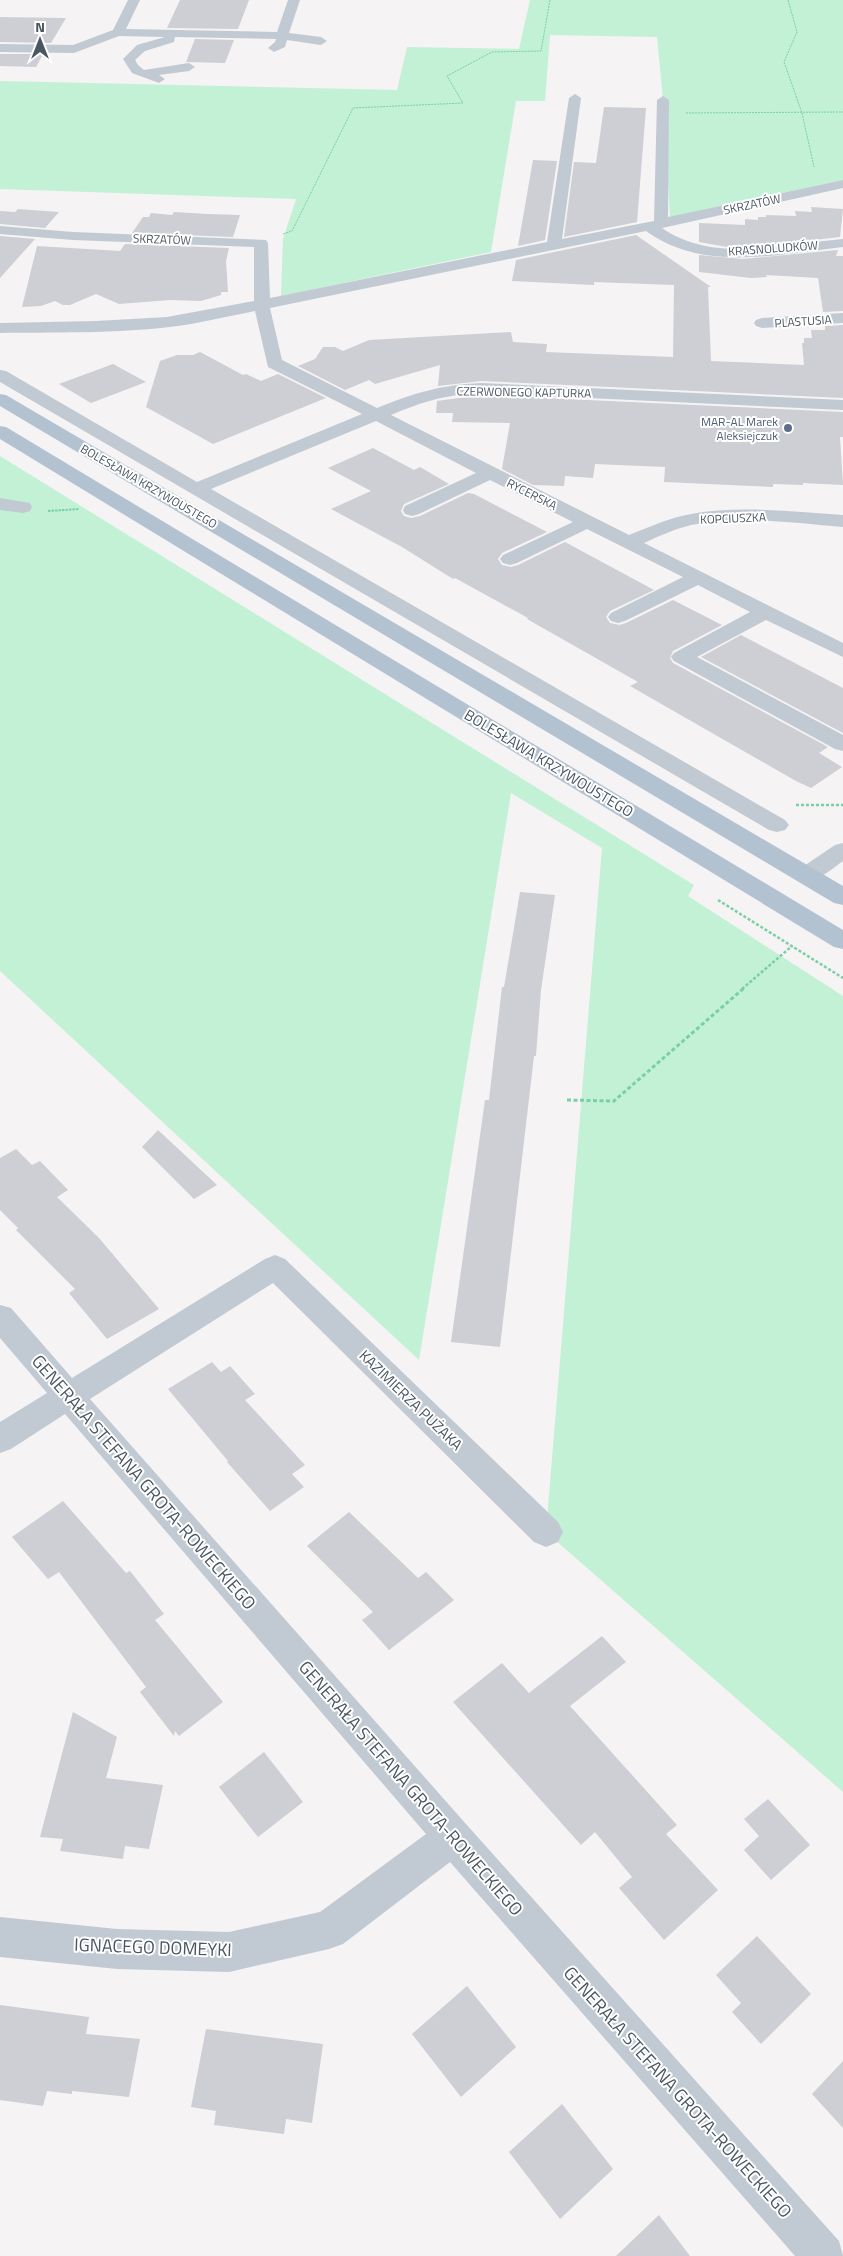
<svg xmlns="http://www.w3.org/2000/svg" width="843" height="2256" font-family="'Titillium Web',sans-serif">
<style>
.green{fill:#c3f1d5}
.building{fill:#cdcfd5}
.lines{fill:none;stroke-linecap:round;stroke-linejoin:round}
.path-far3{stroke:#7ad0a6;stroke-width:1;stroke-dasharray:2 1;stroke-linecap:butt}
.path-far2{stroke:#7ad0a6;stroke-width:2;stroke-dasharray:2.5 1;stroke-linecap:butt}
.path-far1{stroke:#7ad0a6;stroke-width:2.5;stroke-dasharray:3 2;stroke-linecap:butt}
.path{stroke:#7ad0a6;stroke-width:3;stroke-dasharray:4 2.5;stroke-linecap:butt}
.minor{fill:#c1cad2;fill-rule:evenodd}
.major{fill:#b3c2d1;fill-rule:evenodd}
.service-dot{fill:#5c6f8a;stroke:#fff;stroke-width:2}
.labels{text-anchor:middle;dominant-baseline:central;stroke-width:4;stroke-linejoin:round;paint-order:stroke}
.far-street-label{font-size:12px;fill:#4a5661;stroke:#fff}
.far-service-label{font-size:12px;fill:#4e5e75;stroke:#fff;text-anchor:end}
.street-label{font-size:15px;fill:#4a5661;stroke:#fff}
.near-street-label{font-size:18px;fill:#4a5661;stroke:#fff}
</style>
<rect width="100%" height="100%" fill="#f5f3f3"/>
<g class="green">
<polygon points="530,0 843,0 843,180 670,217 663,100 657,37 550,35 545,101 516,101 491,252 281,296 283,239 296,199 0,189 0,81 397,90 407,47 519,49"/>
<polygon points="0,456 694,885 688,896 843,996 843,1792 546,1532 602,848 511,793 419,1360 0,971"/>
</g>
<g class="building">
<polygon points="180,0 249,0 238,29 167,28"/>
<polygon points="0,17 66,18 51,43 0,42"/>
<polygon points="195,39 234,40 225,63 186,62"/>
<polygon points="0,54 43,54 36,67 0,66"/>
<polygon points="604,107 646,108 637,222 564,237 574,162 596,163"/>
<polygon points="533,160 557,161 545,240 518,246"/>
<polygon points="811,207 843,209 840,237 750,247 727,247 699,242 699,223 745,225 745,219 758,220 758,217 766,217 766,215 796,216 795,211 812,212"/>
<polygon points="18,209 59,212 45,228 0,224 0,211 15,212"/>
<polygon points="174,212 208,214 240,215 233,237 132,233 143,217 149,217 151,213 172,215"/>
<polygon points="636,235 711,287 708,287 711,361 804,365 802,343 804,343 804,338 812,338 811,330 825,330 825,326 843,325 843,398 481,381 438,386 440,365 375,384 369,380 345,390 298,366 315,359 323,347 335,347 343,351 369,340 511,332 513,342 547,344 546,352 673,357 674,285 594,282 594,285 512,281 516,260"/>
<polygon points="0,236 35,239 0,278"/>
<polygon points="125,244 229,248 226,261 228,292 221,292 221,295 201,301 170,300 119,304 96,294 70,305 63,305 55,301 41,306 22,307 37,246 120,251"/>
<polygon points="838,250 836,256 843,256 843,311 823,312 818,278 766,275 767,277 751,278 699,272 699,255 742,259"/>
<polygon points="200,352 243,375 246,374 261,381 278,374 326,398 213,444 146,407 160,361 177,355 193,355"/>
<polygon points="113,364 146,382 91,403 59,384"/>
<polygon points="481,395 843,412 843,437 840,437 843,485 803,483 803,485 773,484 773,487 664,482 665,467 595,464 593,478 565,476 564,486 533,485 502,469 510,423 452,422 453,413 436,413 437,401"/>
<polygon points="373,448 414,470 420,467 449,484 404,504 401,511 404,516 411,518 420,516 468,493 474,494 547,532 502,553 498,559 502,565 511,567 518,565 565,542 654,590 610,611 606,617 610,623 619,625 626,623 673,600 722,625 673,651 670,658 673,663 828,747 819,753 842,767 811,788 796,781 630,686 638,682 527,619 528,618 455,578 453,579 402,547 331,509 371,491 328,468"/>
<polygon points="741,635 843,688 843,733 701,657"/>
<polygon points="520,892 555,895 541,990 536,1056 534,1056 500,1347 451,1342 485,1100 489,1100 502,987 504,987"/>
<polygon points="158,1130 217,1185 194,1199 142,1147"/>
<polygon points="16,1149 32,1165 40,1161 68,1190 57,1197 99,1238 159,1309 107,1339 69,1293 75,1289 16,1230 18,1228 0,1210 0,1158"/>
<polygon points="212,1362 221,1372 230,1366 255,1394 245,1400 305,1465 292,1474 304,1487 270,1511 227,1462 228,1461 168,1389"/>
<polygon points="63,1501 126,1573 130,1571 164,1614 155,1620 223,1702 179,1736 175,1731 174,1736 140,1692 146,1687 59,1572 48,1579 12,1537"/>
<polygon points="349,1512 418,1578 426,1572 454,1600 389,1650 362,1620 373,1612 307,1546"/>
<polygon points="602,1636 626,1662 570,1706 677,1825 666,1834 718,1890 664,1940 619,1888 632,1877 595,1832 581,1845 453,1702 502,1663 529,1693"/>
<polygon points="73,1712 117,1737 106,1778 163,1785 149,1849 125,1846 123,1859 60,1851 63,1839 40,1837"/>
<polygon points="264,1752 303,1802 258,1837 219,1787"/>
<polygon points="768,1799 810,1845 771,1880 744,1850 759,1836 744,1819"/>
<polygon points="757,1936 811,1994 761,2044 732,2012 741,2003 716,1975"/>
<polygon points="467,1986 516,2047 461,2097 412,2034"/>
<polygon points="0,2005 89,2017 86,2034 140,2039 129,2097 72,2091 72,2094 47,2091 43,2106 0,2100"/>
<polygon points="206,2029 323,2044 312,2123 286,2119 284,2134 214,2125 216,2111 191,2107"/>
<polygon points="843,2061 843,2128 812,2094"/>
<polygon points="562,2104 613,2169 560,2219 509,2152"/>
<polygon points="659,2215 690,2256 616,2256"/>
</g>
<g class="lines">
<g class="path-far3">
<polyline points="788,0 797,32 784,62 802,113 814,167"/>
<polyline points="686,113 843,112"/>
<polyline points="283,234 292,231 353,108 463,103 447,76 492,52 541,51 550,0"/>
</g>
<polyline class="path-far2" points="48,511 79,509"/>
<g class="path-far1">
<polyline points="796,805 843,805"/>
<polyline points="718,900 843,978"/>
<polyline points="742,989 792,946"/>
</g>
<polyline class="path" points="567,1100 614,1101 744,988"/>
<g class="minor">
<polygon points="128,0 140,0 126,29 277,32 288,0 300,0 289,33 321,37 327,41 321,45 287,40 285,47 274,52 268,48 275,42 276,39 175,37 174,42 145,51 135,60 138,65 144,70 189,63 195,67 189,71 159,75 165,79 159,83 132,73 123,59 137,45 165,37 119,36 74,53 0,52 0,44 73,45 113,30"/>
<path d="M575,94L581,98L562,239L654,221L657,100L663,96L669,100L668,217L843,180V188L662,228C713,264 785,244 843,239V247C778,254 703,273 646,231L270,308L282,360L377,408C414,393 440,385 481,383L843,400V410L481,393C443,395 425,401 391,415L629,535C649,527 669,518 691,514C741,505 792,512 843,515V527C793,523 740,515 691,525C675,529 659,536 644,543L843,643V657L766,620L697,657L843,735V751L835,749L674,661L671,657L674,653L750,612L698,585L625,621L618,623L611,621L608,617L611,613L683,577L587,529L517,563L510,565L503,563L500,559L503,555L573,522L490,480L419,514L412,516L405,514L403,510L405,506L476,473L376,421L211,489L785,820L789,825L785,830L777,832L769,830L0,382V370L6,371L197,482L362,414L268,367L255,311C234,315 213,320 191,324C129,334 63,332 0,333V323L96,321L167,317L254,301V247L73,240L0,234V226L73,232L266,240L268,243L270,298L547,242L569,98Z"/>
<polygon points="843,313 843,323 762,328 756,326 754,323 756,320 762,318"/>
<polygon points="0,498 30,503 32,507 30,511 23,513 0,510"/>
<path d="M843,843V861C829,871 815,885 798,880L794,875L798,870L835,845Z"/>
<polygon points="275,1255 285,1259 558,1522 563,1532 558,1542 546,1547 534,1542 273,1283 90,1399 466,1824 839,2241 843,2256 795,2256 450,1862 343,1944 329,1949 229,1972 117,1969 0,1957 0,1917 117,1929 229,1932 320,1912 426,1834 65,1414 11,1449 0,1453 0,1422 47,1393 0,1338 0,1305 11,1308 72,1378 265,1259"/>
</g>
<g class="major">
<polygon points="0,394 6,395 843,886 843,905 834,903 0,406"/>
<polygon points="0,426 6,427 843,930 843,949 834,947 0,439"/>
</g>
</g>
<circle class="service-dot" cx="788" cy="428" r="5"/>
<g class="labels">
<g class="far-street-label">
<text transform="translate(752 204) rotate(-12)">SKRZATÓW</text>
<text transform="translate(162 239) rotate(2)">SKRZATÓW</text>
<text transform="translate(773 248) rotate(-4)">KRASNOLUDKÓW</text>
<text transform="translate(803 321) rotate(-4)">PLASTUSIA</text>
<text transform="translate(524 392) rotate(1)">CZERWONEGO KAPTURKA</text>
<text transform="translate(149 486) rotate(30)">BOLESŁAWA KRZYWOUSTEGO</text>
<text transform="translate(532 494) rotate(27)">RYCERSKA</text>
<text transform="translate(733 518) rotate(-2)">KOPCIUSZKA</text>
</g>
<g class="far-service-label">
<text x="778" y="421">MAR-AL Marek<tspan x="778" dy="14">Aleksiejczuk</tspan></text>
</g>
<g class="street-label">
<text transform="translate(549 763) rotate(31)">BOLESŁAWA KRZYWOUSTEGO</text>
<text transform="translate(411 1400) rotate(44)">KAZIMIERZA PUŻAKA</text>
</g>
<g class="near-street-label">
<text transform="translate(144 1482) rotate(49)">GENERAŁA STEFANA GROTA-ROWECKIEGO</text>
<text transform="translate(411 1788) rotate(49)">GENERAŁA STEFANA GROTA-ROWECKIEGO</text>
<text transform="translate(153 1947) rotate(2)">IGNACEGO DOMEYKI</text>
<text transform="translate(678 2092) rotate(48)">GENERAŁA STEFANA GROTA-ROWECKIEGO</text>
</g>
</g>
<g transform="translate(40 40)" stroke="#ffffff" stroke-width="4" paint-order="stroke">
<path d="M0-4L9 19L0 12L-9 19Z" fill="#4a5661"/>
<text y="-8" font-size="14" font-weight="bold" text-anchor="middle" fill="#4a5661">N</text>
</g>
</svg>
